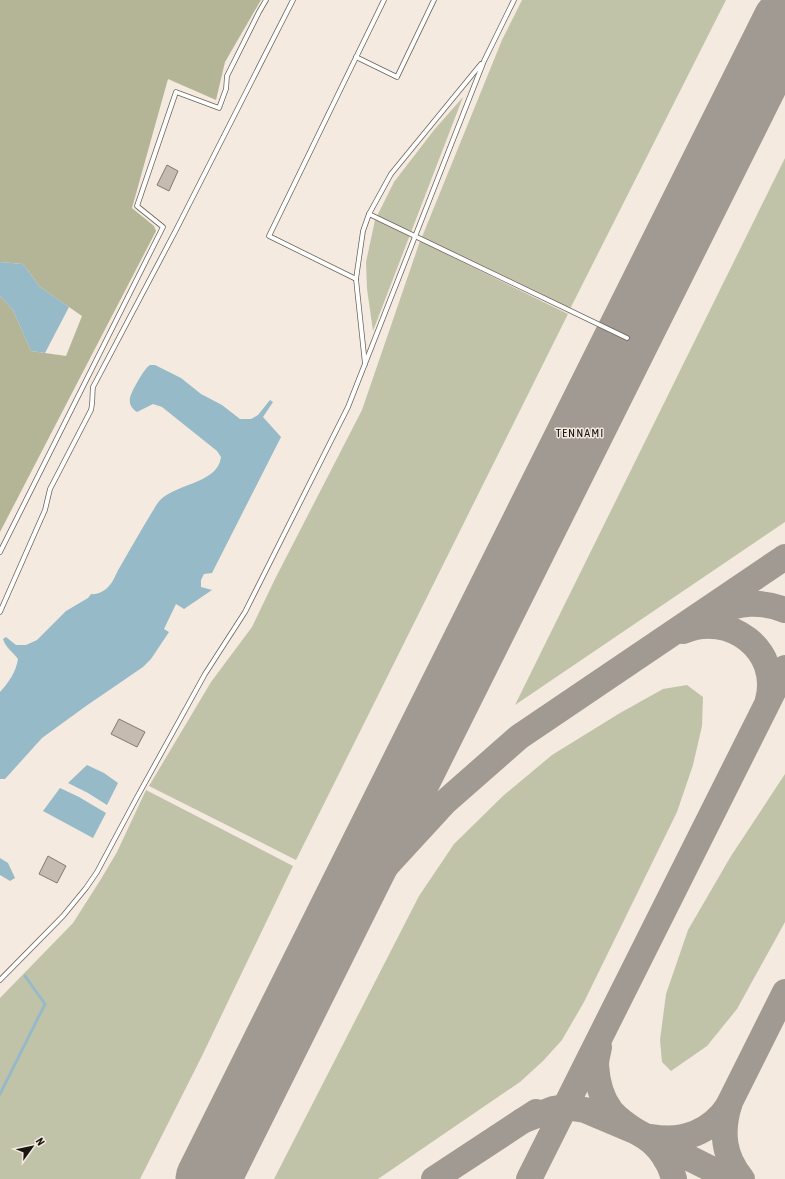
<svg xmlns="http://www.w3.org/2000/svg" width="785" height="1179" font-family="'Asap Condensed',sans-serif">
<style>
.green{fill:#c1c3a9}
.forest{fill:#b3b596}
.water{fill:#96bac7}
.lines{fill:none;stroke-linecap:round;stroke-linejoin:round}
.stream{stroke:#96bac7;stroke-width:3}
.taxiway{stroke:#a19a92;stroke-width:26}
.runway{stroke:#a19a92;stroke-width:65}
.building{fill:#c5bbb0;stroke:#82796f}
.lane-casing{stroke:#6b6259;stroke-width:5.5}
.lane{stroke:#fff;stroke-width:4}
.labels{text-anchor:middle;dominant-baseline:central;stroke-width:3;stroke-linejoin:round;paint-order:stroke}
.quarter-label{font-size:12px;letter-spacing:1px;fill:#1a1713;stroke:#f4eadf}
</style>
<rect width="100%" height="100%" fill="#f4eadf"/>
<g class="green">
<polygon points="522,0 726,0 570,309 422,237 502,40"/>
<polygon points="463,97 373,331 367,289 366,262 375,220 394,182 434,130"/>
<polygon points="785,158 785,522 515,705"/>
<polygon points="420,241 568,314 296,860 149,786 211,682 252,627 275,579 362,410"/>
<polygon points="687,685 703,697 702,726 693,765 677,812 584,1002 562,1040 543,1061 520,1082 378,1179 274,1179 419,896 454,844 504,795 552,755 620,713 663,689"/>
<polygon points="785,774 785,922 737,1009 707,1046 671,1071 662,1062 660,1040 666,994 688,930 731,856"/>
<polygon points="146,790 293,866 201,1058 140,1179 0,1179 0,998 73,923 101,879 117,852"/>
</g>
<polygon class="forest" points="0,0 261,0 225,62 216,100 168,79 132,208 154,226 156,231 0,532 0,296 13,310 31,351 66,356 82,316 40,287 23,264 0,262"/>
<g class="water">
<polygon points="0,262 23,264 40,287 69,307 45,353 31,351 13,310 0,296"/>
<path d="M150,365H155L181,378L201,394L222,405L240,419H251L258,415L270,400L273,402L263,417L281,437L212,573L204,574L201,580V587L212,590L184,609L176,604L164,629L169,632L151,659L143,667L86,706L42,738L5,779H0V692C9,682 16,672 18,659C13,652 5,647 3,639L6,637L16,645H26L37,640L66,611L88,598L91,594C97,595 105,591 109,586C114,581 116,573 120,567C132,546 144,525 157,504C171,483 218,485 221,457L217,451L162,407L153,404L137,412C132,409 129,405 130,398C131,392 145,367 150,365Z"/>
<polygon points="87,765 104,773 118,783 107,805 88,793 68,783"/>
<polygon points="60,788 79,797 106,813 93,838 43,811"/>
<polygon points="0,858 8,863 15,878 10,881 0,875"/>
</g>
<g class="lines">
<polyline class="stream" points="0,1094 45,1004 25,976"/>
<g class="taxiway">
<path d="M715,612C740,603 759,600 785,610"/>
<path d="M683,631C729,611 781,650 768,700"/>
<polyline points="325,943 388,864 445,802 519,737 785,557"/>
<path d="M599,1047C598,1053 596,1059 596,1065C597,1081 601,1098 611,1111C620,1122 633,1129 645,1137C659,1146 670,1162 674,1179"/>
<path d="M729,1105C721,1132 723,1156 742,1179"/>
<polyline points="721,1120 785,992"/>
<polyline points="522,1121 553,1109 565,1107 585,1110 637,1132 731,1179"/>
<path d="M651,1137C683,1143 711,1132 729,1105"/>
<polyline points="434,1179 536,1112"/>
<polyline points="529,1179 785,668"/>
</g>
<polyline class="runway" points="208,1179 785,22"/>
</g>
<g class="building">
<polygon points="167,165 178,171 169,191 157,185"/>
<polygon points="119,719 145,732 137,747 111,734"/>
<polygon points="48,856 66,866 57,883 39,874"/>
</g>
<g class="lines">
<g class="lane-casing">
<g id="lane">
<polyline points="356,57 397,77 434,0"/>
<polyline points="369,214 627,338"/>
<polyline points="356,279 269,236 384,0"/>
<polyline points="365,364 356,279 363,231 369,214 391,174 481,64"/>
<polyline points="0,552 163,227 137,206 176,92 219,108 226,89 227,76 259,12 266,0"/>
<path d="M0,612L45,510L50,489L91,410C93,402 92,395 93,387L176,230L293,0"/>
<polyline points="0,980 63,916 86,888 97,872 136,799 205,674 245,612 348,407 484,61 514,0"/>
</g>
</g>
<use href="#lane" class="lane"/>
</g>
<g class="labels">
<g class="quarter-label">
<text x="580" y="433">TENNAMI</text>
</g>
</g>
<g transform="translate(32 1147) rotate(57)" stroke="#f4eadf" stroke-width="3" paint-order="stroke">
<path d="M0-3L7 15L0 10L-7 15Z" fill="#1a1713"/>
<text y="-6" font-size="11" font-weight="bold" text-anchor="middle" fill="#1a1713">N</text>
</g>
</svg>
